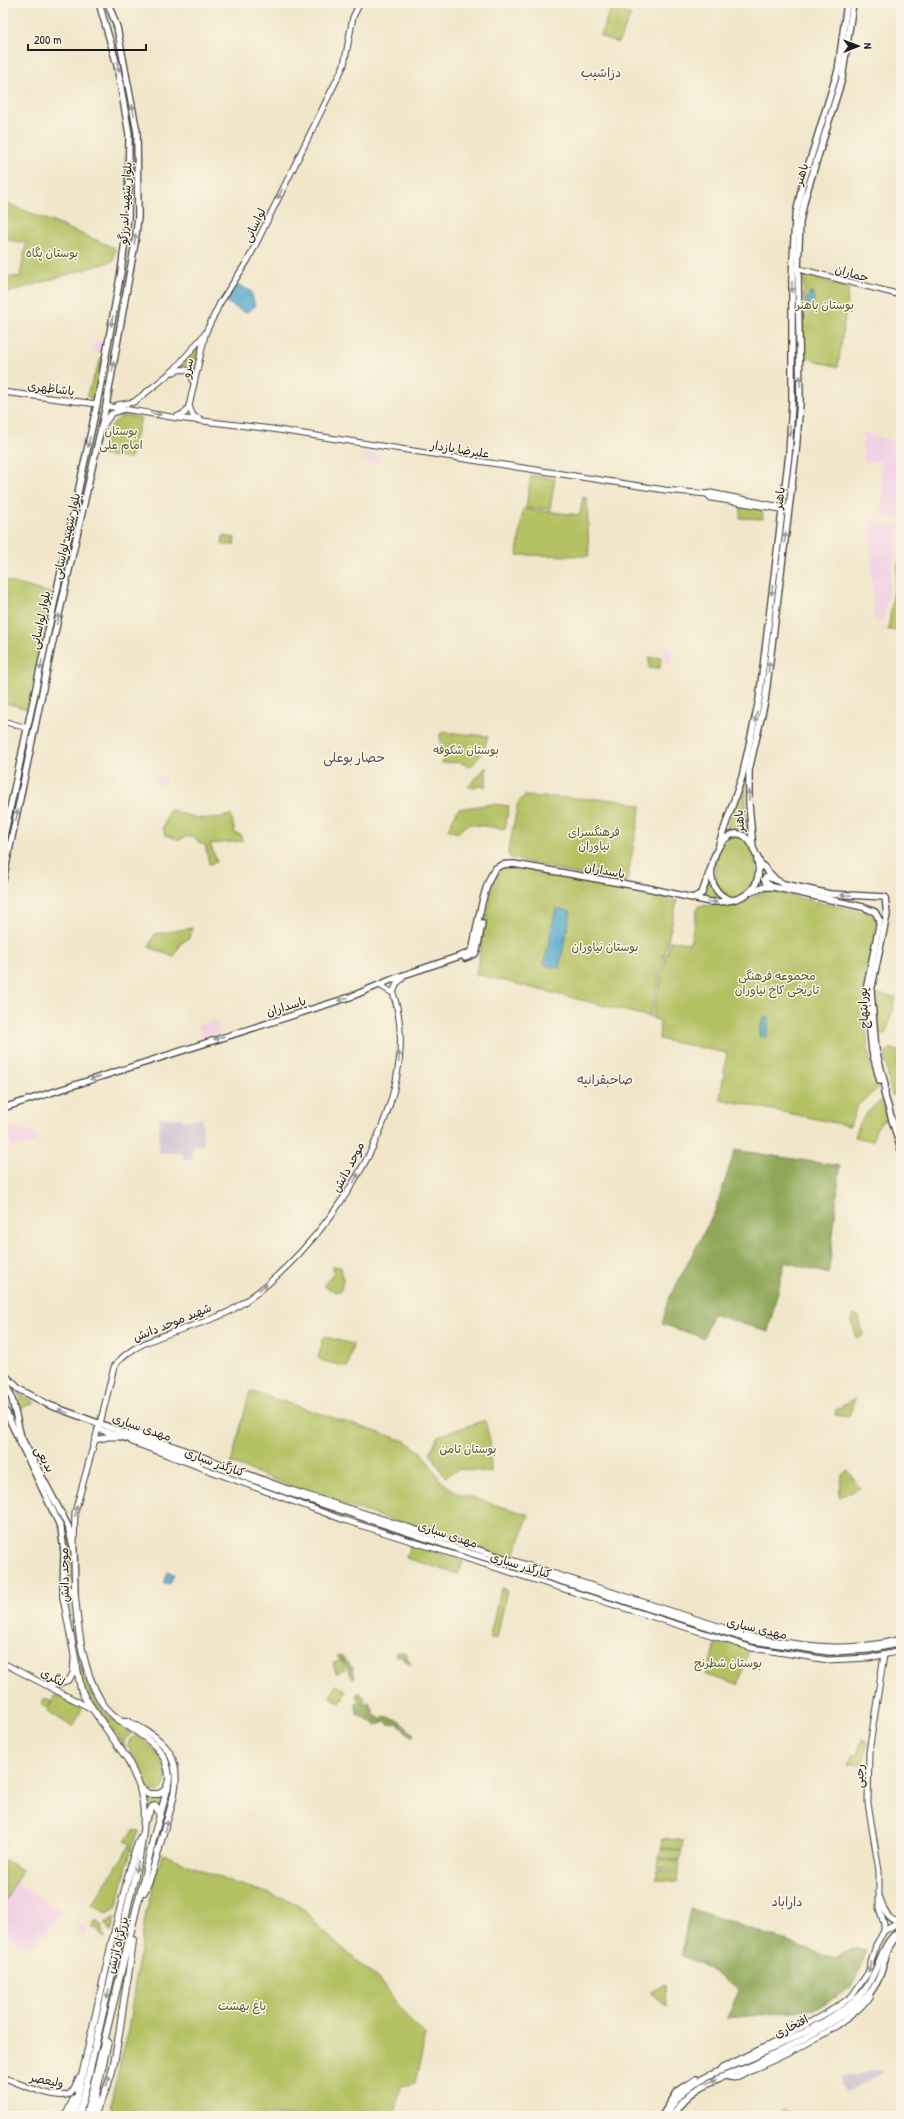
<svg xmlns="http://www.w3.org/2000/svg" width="904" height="2119" font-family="'Patrick Hand','Playpen Sans Arabic',sans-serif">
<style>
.built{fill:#f1d0e4}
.industrial{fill:#cebed1}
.green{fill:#b4c163;stroke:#686e40}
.forest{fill:#8fa759;stroke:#56623a}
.water{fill:#4ea4ca;stroke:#356073}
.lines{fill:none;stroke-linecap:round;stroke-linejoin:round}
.secondary-casing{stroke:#3c3a36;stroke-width:7}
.primary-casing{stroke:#3c3a36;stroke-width:8}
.trunk-casing{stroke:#3c3a36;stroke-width:8}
.secondary{stroke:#fff;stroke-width:5}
.primary{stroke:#fff;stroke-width:5.5}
.trunk{stroke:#fff;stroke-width:6}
.oneway{fill:#999}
.labels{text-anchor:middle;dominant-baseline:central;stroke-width:3;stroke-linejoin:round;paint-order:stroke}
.street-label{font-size:12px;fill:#1c1c1c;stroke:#fcf5e5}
.park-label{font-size:12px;fill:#515635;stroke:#fcf5e5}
.neighbourhood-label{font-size:13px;fill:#534a5d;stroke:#fcf5e5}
</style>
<rect width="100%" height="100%" fill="#fcf5e5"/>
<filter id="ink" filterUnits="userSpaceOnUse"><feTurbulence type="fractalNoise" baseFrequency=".025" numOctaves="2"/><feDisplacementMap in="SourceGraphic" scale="8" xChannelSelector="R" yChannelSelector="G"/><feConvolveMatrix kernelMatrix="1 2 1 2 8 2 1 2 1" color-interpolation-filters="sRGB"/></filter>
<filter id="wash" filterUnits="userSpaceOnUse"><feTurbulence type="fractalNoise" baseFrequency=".012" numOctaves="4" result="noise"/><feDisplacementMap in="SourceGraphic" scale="16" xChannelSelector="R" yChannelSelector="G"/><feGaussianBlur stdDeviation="0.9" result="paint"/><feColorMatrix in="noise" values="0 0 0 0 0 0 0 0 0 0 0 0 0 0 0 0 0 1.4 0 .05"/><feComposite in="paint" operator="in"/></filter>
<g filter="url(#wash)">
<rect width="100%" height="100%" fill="#f1e6ca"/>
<g class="built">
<polygon points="97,339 105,342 103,347 100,346 99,348 102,350 100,353 91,350"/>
<polygon points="862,432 901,443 901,517 883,516 881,461 864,462"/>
<polygon points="365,452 381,455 379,465 363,461"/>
<polygon points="869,520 901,525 883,620 874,619"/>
<polygon points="665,647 675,651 670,664 664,663"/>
<circle cx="161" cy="780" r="5"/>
<polygon points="215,1020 219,1032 202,1038 198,1026"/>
<polygon points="8,1127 35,1133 37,1143 12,1147"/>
<polygon points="16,1882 63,1912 30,1949 3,1931 3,1906"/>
<circle cx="82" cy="1930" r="4.5"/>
</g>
<g class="industrial">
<polygon points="159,1118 182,1118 182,1121 202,1118 203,1145 192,1145 192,1160 183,1160 183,1153 159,1153"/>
<polygon points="870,2069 884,2070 883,2073 846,2092 841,2086 841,2077 855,2075"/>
<polygon points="784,2108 796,2113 795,2116 781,2116 781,2109"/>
</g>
<g class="green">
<polygon points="611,8 631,15 618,43 600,36"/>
<polygon points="7,203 115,248 113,261 3,294 3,276 20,277 26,243 3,239 3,217"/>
<polygon points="804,275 849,288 838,367 802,357"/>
<polygon points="200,340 193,371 189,366 180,365"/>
<polygon points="102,356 96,393 92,398 89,398 87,394"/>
<path d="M124,415L141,418L130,459L102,455C106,434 105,427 124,415Z"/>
<polygon points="531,475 555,479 550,509 526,508"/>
<polygon points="583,497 587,498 589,556 517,555 523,509 580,515"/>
<polygon points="741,506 762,510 763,519 740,518"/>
<polygon points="223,536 235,538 234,545 222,545"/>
<polygon points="901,548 901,630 888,630"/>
<polygon points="3,580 53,594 27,709 3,702"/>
<polygon points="661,657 660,668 649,668 649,658"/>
<polygon points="443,732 488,736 484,750 471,767 459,762 442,763 440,734"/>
<path d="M749,758C745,785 744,813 750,839L741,834L723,839Z"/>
<polygon points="486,767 486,786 468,787"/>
<polygon points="524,796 621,800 641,806 626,886 510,858 508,853 518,803"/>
<polygon points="492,804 509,806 505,829 469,824 457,833 448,829 458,809"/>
<path d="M172,810C195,819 207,821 231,815L235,833L241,835L242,841L210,844L217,862L209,864L205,844H200L193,836L185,837L180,840L165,835L163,828L168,811Z"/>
<path d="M734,836L743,837C755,852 763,875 748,891C745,894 739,898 734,898C731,898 725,895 722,894C714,879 711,862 721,846C723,842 730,839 734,836Z"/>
<polygon points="515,867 677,901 650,1017 476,974 494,876 503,868"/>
<polygon points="711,874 716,894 724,901 699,898"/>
<polygon points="767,891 868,913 875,918 877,922 863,990 868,1051 878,1088 858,1105 850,1126 720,1099 727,1053 659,1039 660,1021 652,1018 670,941 690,943 698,906 743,903 761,892"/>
<polygon points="192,928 189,938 180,944 174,957 149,947 155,934"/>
<polygon points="873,994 896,997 886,1033 877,1035"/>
<polygon points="890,1048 901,1052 896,1066 901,1068 901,1098 892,1095 889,1084 885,1053"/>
<path d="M882,1100L888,1119C877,1123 875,1130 873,1141L855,1137C860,1119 867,1111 882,1100Z"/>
<polygon points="333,1266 341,1267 343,1280 341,1290 336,1292 323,1286 334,1272 332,1270"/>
<polygon points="854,1315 859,1317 863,1335 860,1338 856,1336 851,1318"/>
<polygon points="325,1337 353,1344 348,1367 323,1361 318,1358 323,1339"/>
<polygon points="16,1391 35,1403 26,1406 18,1412 16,1403 21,1398"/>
<polygon points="250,1391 405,1441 421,1452 441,1481 457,1493 529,1515 514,1555 506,1557 316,1496 231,1463"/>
<polygon points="855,1398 849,1417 835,1415 836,1410"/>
<polygon points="485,1420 490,1441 491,1472 459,1469 445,1477 430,1453 438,1436"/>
<polygon points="848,1470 860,1488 839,1497 842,1475"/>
<path d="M60,1511L72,1545L71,1579L69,1581L65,1579C69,1552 69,1537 60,1511Z"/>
<polygon points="410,1544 463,1561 458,1574 406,1558"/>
<polygon points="503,1588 507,1590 497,1638 489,1638 501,1589"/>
<path d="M68,1591L71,1592C74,1626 77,1668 94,1698L86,1696L85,1694L67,1596Z"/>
<polygon points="717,1639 749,1649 738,1685 706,1675"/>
<polygon points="342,1660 345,1670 336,1673 333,1663"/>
<polygon points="336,1685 346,1690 340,1703 330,1697"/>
<polygon points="55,1695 82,1709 73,1727 47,1711"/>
<circle cx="46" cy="1703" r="4.5"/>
<polygon points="87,1699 94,1700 110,1718 132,1733 124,1740 125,1749 104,1716"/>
<path d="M136,1736C153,1743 179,1776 159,1792H151L146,1789L128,1746L130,1739Z"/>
<polygon points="862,1740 867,1742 864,1764 848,1765 853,1755 857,1754"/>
<polygon points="161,1745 170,1754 175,1783 147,1881 174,1782 171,1762"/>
<polygon points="164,1796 161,1808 149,1809 147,1797 155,1798"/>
<polygon points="133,1830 139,1831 130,1854 116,1909 107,1914 92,1904 131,1844 125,1841"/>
<polygon points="662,1838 683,1841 682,1850 661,1847"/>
<polygon points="661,1848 682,1851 680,1861 659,1858"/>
<polygon points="162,1854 229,1881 283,1898 302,1908 326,1934 379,1980 411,2022 426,2035 415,2083 400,2086 395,2116 116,2116 110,2106 128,2030 146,1912"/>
<polygon points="3,1859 22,1870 3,1905"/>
<polygon points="659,1859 680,1862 679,1871 658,1868"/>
<polygon points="658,1870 678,1873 677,1882 656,1879"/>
<polygon points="115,1917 111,1932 105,1923"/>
<polygon points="96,1920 100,1922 105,1939 99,1930 92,1926"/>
<polygon points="665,1985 666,2007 651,1991"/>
</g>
<g class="forest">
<polygon points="735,1150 840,1166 829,1274 785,1262 768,1332 712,1314 704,1338 662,1324 669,1299 715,1211"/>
<polygon points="397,1651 407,1653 407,1657 411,1665 399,1655 397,1657 394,1654"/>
<polygon points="341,1655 353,1668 355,1677 353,1678 342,1660 339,1659 337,1656"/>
<path d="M358,1693H360L366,1699L362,1703L370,1702V1707L374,1709L372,1712L380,1719L385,1718L384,1716L396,1719L414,1734L412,1737L397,1724C391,1723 390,1727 385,1721L377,1725L357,1714L356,1704L359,1702L355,1696Z"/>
<polygon points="690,1908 835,1958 852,1948 866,1950 861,1969 851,1987 814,2010 727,2018 739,1990 699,1963 681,1956"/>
</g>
<g class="water">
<polygon points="237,284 251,291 255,306 249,312 244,312 226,302"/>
<polygon points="810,293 814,294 815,297 812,303 807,305 806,300"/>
<polygon points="556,908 571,911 559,968 544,965"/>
<polygon points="763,1017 770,1019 766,1037 759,1036"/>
<polygon points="168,1572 174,1574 170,1584 164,1583"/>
</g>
</g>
<g filter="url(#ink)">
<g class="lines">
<g class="secondary-casing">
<g id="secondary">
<polyline points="795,268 901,295"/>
<path d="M174,372C183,367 192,369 193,381"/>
<polyline points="3,392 97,404"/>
<polyline points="117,405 134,402 158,383 175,369 205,334 220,303 248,260 344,65 353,17 360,3"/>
<polyline points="106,406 177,418 272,429 665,490 707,494 711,498 781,509 786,508"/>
<polyline points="189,406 193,416 200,419"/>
<polyline points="176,417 185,413 189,406 205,335"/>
<polyline points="103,426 111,414 122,410"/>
<polyline points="707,494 711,493 786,508"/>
<polyline points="3,721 27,728"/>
<polyline points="379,985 393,993"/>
<polyline points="393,993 397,983 402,979"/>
<path d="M100,1424L114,1367C135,1335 199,1329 232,1310C321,1256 430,1101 393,993"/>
<path d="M127,1432L142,1434L288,1489L756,1638C809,1646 847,1653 901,1639"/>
<polyline points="95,1440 108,1437 119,1437"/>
<polyline points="132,1442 344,1520 752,1648 828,1660 869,1658 901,1651"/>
<polyline points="74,1547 75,1512 98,1429"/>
<polyline points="3,1663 92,1709"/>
<polyline points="47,1684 58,1684 69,1680 73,1673 74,1658"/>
<path d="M880,1898C884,1909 887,1922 900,1921"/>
<polyline points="884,1931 884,1924 879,1908 879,1871 868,1803 869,1752 884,1655"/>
<polyline points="722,2068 775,2042 837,2007 852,1996 868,1973 876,1945 884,1931 901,1921"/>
<path d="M724,2076C727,2077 731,2078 734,2078C739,2077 745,2072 751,2070C780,2058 855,2023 870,1995"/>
<path d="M3,2077C15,2082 58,2101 69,2094C74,2091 76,2083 79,2078"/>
</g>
</g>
<g class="primary-casing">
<g id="primary">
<polyline points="853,3 842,79 805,198 800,222 798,269 800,402 796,452 765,701 749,770 749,804 753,848 760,863 776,880 784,884 830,894 885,897 887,915 871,991 876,1050 885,1084 885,1095"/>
<polyline points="3,841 97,404 121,272 128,217 129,134 117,65 99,3"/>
<polyline points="719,844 742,777 759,700 789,454 792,402 792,280 795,219 802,186 838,70 847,3"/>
<polyline points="3,880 51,650 106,406 135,243 138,217 137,132 117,27 108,3"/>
<polyline points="771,886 766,883 764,879 767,877 774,879"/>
<polyline points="751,892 764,887 773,887 863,907 875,912 880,921 866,990 872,1051 880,1081"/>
<polyline points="693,898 702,893 711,868"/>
<path d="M732,900C686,888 728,804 752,845"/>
<polyline points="465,958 475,954 477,950 482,923"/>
<polyline points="884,1093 901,1150"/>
<path d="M3,1108L350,997L398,977L469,953L473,948C476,930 485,879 496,868C502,864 507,864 514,864L648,888L710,902C739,903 765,893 757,859"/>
<polyline points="3,1369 12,1399 21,1437 68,1526 74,1550 75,1595"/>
<polyline points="5,1375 19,1389 49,1405 286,1492 467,1552 754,1641 829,1652 868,1650 901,1643"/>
<polyline points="3,1406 61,1528 64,1552 63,1596"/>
<polyline points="100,1424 98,1429 200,1463"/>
<polyline points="662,2116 678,2091 696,2079"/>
<path d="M667,2116C681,2079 721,2072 752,2058C776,2047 800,2035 823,2022C838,2013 856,2003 866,1988C880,1968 880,1944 901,1929"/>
<path d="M673,2116C690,2083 724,2078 755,2064C788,2048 821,2031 850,2010C861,2003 871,1994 877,1982C885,1968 885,1942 901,1934"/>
</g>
</g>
<g class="trunk-casing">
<g id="trunk">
<path d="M69,1589L75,1595C78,1630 82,1670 101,1701C120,1732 167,1735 169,1777C169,1784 166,1791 159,1794H148L140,1787L128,1760L85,1698L81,1689L63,1596Z"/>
<path d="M126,1721C186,1747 182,1775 164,1830C158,1851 154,1872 144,1892"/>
<polyline points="146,1819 152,1807 156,1806 160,1816"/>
<polyline points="92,2112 108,2042"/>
<polyline points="66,2116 74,2098"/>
<polyline points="73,2116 112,1942 133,1857 140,1838"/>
<path d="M79,2116L139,1858C143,1834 147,1813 140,1789"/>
<polyline points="86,2116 154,1836 168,1787"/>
<path d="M91,2116C115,2086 117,2044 123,2007C126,1985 131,1963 133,1940"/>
</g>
</g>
<use href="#secondary" class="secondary"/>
<use href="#primary" class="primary"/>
<use href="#trunk" class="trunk"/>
</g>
<defs><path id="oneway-solid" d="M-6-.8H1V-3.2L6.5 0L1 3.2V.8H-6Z"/></defs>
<g class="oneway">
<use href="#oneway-solid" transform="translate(118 67) rotate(79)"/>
<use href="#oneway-solid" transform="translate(133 110) rotate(-100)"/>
<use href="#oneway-solid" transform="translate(280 194) rotate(116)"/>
<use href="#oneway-solid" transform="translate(135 239) rotate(-84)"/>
<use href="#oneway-solid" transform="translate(792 287) rotate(90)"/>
<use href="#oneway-solid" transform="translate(112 321) rotate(100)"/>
<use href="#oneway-solid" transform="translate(113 367) rotate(-80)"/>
<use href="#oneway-solid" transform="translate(800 381) rotate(-91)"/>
<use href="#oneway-solid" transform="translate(156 414) rotate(9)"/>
<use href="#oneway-solid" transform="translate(790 431) rotate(94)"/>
<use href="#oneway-solid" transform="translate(89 442) rotate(102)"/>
<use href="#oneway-solid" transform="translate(785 538) rotate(-83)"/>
<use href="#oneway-solid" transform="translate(772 590) rotate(96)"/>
<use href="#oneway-solid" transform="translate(58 619) rotate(-77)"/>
<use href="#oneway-solid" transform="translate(41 665) rotate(102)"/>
<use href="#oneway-solid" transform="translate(769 667) rotate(-84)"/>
<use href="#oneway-solid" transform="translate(756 717) rotate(102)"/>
<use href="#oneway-solid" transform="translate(749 795) rotate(-90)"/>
<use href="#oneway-solid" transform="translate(17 815) rotate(-78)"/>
<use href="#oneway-solid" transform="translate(846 895) rotate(-178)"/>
<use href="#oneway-solid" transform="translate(712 902) rotate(5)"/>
<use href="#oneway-solid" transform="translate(343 999) rotate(162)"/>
<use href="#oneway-solid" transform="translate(219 1038) rotate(162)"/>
<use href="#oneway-solid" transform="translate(399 1057) rotate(-87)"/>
<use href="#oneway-solid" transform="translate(95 1078) rotate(162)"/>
<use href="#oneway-solid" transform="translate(356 1178) rotate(-62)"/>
<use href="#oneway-solid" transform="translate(263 1287) rotate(-38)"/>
<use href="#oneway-solid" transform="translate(63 1411) rotate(-159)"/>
<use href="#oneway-solid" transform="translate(76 1511) rotate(-80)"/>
<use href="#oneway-solid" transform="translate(166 1826) rotate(-72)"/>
<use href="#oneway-solid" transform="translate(137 1867) rotate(103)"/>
<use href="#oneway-solid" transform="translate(870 1967) rotate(106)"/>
<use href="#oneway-solid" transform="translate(108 1994) rotate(102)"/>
<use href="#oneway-solid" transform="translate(108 2081) rotate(-72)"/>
<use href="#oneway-solid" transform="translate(712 2081) rotate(-21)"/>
</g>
</g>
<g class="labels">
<g class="street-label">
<text transform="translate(801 174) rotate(-73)">باهنر</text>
<text transform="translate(125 203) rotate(-87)">بلوار شهید اندرزگو</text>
<text transform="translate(254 225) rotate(-64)">لواسانی</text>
<text transform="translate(852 273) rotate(16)">جماران</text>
<text transform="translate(187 368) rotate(-77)">سرو</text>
<text transform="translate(51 388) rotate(7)">پاشاظهری</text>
<text transform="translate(460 449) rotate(9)">علیرضا بازدار</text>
<text transform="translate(779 498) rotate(-83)">باهنر</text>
<text transform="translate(66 536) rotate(-77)">بلوار شهید لواسانی</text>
<text transform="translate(40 620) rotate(-78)">بلوار لواسانی</text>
<text transform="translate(739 821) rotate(-95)">باهنر</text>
<text transform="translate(605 870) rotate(11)">پاسداران</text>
<text transform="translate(286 1006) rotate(-17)">پاسداران</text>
<text transform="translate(863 1008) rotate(-92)">پورابتهاج</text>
<text transform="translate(348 1167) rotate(-62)">موحد دانش</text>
<text transform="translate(172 1322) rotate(-22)">شهید موحد دانش</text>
<text transform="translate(142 1427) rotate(19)">مهدی سباری</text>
<text transform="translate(45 1459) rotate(61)">بدیعی</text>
<text transform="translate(215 1462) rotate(20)">کنارگذر سباری</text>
<text transform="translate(448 1534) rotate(18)">مهدی سباری</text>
<text transform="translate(521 1565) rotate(17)">کنارگذر سباری</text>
<text transform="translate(64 1575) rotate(-91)">موحد دانش</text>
<text transform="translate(757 1628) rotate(13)">مهدی سباری</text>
<text transform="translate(53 1677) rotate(28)">لنگری</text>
<text transform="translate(859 1776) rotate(-88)">رجبی</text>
<text transform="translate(117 1945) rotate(-76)">بزرگراه ارتش</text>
<text transform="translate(791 2026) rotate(-27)">افتخاری</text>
<text transform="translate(47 2080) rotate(12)">ولیعصر</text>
</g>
<g class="park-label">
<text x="52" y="252">بوستان پگاه</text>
<text x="825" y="304">بوستان باهنر</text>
<text x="121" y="430">بوستان<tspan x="121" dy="14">امام علی</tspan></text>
<text x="466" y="749">بوستان شکوفه</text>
<text x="594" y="831">فرهنگسرای<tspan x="594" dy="14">نیاوران</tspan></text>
<text x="605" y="946">بوستان نیاوران</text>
<text x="777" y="975">مجموعه فرهنگی<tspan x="777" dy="14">تاریخی کاخ نیاوران</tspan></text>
<text x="468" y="1448">بوستان ثامن</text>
<text x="728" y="1662">بوستان شطرنج</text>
<text x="242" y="2005">باغ بهشت</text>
</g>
<g class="neighbourhood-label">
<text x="601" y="72">دزاشیب</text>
<text x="354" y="757">حصار بوعلی</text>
<text x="605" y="1079">صاحبقرانیه</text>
<text x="787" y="1901">داراباد</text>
</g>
</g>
<rect width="904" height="2119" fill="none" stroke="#fcf5e5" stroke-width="16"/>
<g transform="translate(858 46) rotate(89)" stroke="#fcf5e5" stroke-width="3" paint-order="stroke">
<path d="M0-3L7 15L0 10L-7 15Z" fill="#1c1c1c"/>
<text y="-6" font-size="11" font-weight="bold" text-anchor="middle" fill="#1c1c1c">N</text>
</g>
<path d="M28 44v6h118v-6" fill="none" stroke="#1c1c1c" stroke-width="2"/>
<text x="34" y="44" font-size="12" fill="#1c1c1c" stroke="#fcf5e5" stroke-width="3" paint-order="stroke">200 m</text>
</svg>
